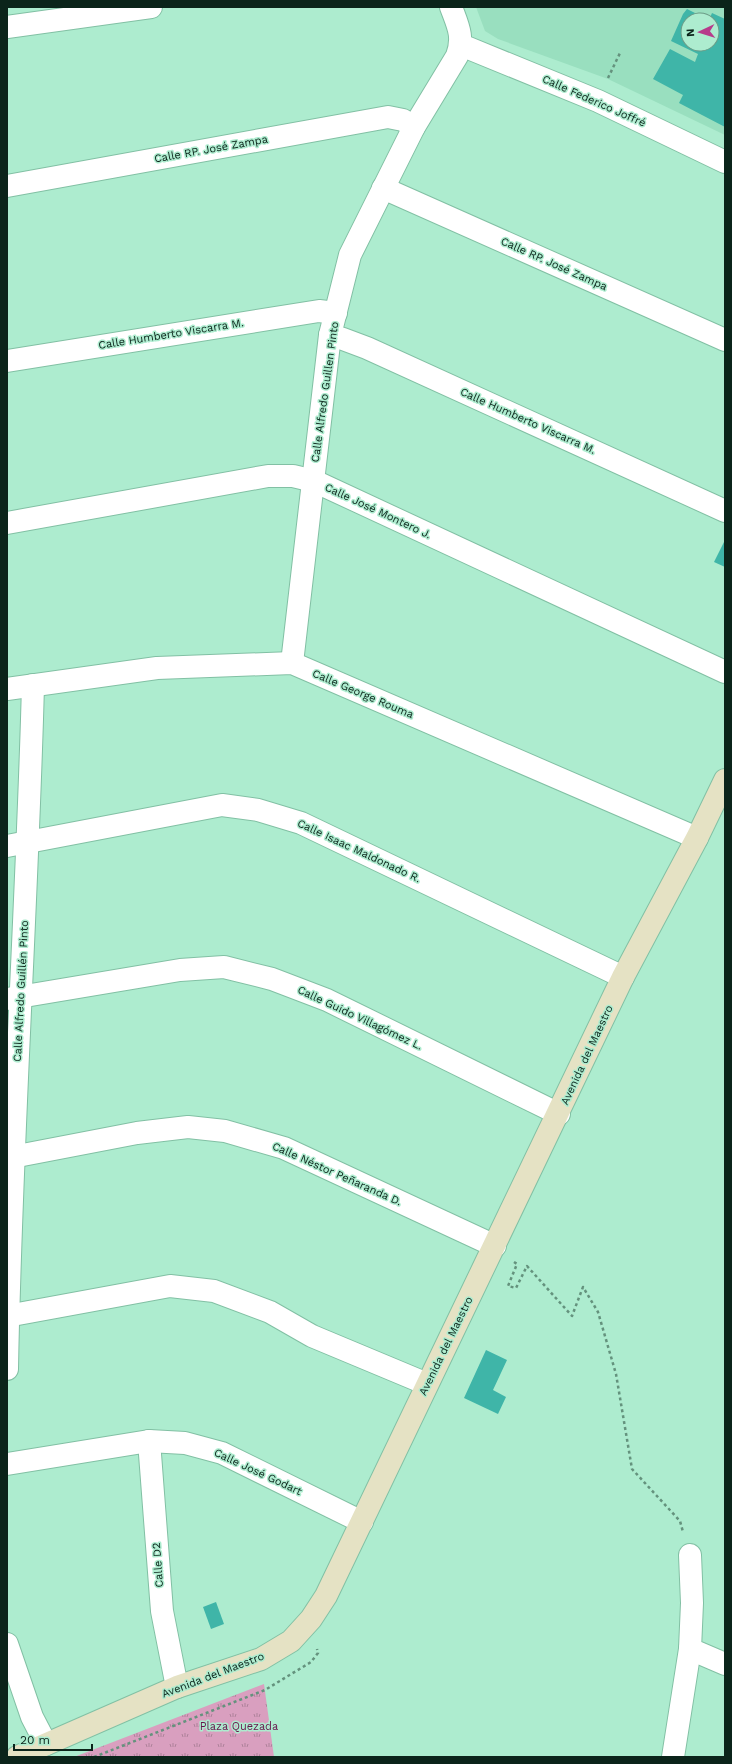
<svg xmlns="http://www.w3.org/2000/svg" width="732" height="1764" font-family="'Work Sans',sans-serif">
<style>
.built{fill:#99dfbf;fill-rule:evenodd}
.park{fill:url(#park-tufts)}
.building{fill:#3fb5a8;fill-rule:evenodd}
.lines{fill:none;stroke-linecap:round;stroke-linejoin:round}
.street-casing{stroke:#82c0a4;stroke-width:24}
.secondary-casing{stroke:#82c0a4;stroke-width:24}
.path{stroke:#64927d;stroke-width:2.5;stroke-dasharray:3 3;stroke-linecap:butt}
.street{stroke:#fff;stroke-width:22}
.secondary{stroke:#e5e2c4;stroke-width:22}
.labels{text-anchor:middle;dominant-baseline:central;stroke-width:3;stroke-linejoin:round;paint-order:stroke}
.street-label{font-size:11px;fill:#0b241a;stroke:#adeccf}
.park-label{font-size:11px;fill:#67144b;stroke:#adeccf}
</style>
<defs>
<pattern id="park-tufts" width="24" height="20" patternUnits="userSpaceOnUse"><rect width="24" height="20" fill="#d99fbf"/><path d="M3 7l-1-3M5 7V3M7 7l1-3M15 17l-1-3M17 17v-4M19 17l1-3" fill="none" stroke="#ae819a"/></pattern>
</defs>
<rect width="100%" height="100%" fill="#adeccf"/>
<path class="built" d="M476,7H725V135L608,79L498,39L485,31ZM688,20H712V44H688Z"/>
<polygon class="park" points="264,1684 274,1757 74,1757"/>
<g class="building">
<path d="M687,9L709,20L712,13L725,19V127L679,103L683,95L653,79L670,49L695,62L698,54L671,41L683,14ZM688,20H712V44H688Z"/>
<polygon points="725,540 725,567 714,562"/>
<polygon points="486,1350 507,1360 493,1390 506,1397 498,1414 464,1398"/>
<polygon points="216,1602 224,1624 211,1629 203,1607"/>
</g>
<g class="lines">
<g class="street-casing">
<g id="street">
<polyline points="7,27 151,7"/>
<polyline points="461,45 598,101 725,162"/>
<polyline points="7,186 388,117 403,120 414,127"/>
<polyline points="383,188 725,340"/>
<polyline points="330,335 343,339 367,348 725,511"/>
<polyline points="7,361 319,311 336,313"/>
<polyline points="7,523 268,476 293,476 314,481 725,672"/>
<path d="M292,663L330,335L350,255L414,127L457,56C464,36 458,26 451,7"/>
<polyline points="7,689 157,668 292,663 697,838"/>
<polyline points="7,846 222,805 258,810 301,823 623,977"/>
<polyline points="7,999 180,970 224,967 272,979 327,1000 559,1114"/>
<polyline points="7,1158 137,1133 188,1127 225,1131 284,1148 495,1246"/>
<polyline points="7,1316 170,1286 214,1291 270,1312 312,1336 427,1384"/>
<path d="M7,1369C11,1140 27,913 33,685"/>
<polyline points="149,1441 162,1611 177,1687"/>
<polyline points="7,1464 149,1441 185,1443 222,1453 362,1522"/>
<polyline points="690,1555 692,1603 690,1649 725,1664"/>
<polyline points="7,1644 32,1717 46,1744"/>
<polyline points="673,1757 690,1649"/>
</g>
</g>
<g class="secondary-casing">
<polyline id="secondary" points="17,1757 177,1687 261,1659 291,1641 311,1619 326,1596 623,977 697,838 725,780"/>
</g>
<g class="path">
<polyline points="608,78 620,53"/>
<polyline points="514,1262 517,1264 508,1286 516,1288 527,1266 572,1316 583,1287 598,1312 616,1374 632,1469 680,1521 683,1532"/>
<polyline points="94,1757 265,1690 311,1662 318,1653 317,1649"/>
</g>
<use href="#street" class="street"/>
<use href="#secondary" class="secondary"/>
</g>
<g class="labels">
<g class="street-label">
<text transform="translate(594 101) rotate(24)">Calle Federico Joffré</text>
<text transform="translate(211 149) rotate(-10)">Calle RP. José Zampa</text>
<text transform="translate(554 264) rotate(24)">Calle RP. José Zampa</text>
<text transform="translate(171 334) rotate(-9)">Calle Humberto Viscarra M.</text>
<text transform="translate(325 392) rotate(-82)">Calle Alfredo Guillen Pinto</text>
<text transform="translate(528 421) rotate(24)">Calle Humberto Viscarra M.</text>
<text transform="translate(378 511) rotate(25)">Calle José Montero J.</text>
<text transform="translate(363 694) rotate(23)">Calle George Rouma</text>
<text transform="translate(359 851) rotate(25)">Calle Isaac Maldonado R.</text>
<text transform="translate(21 991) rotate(-87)">Calle Alfredo Guillén Pinto</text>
<text transform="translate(360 1018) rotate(25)">Calle Guido Villagómez L.</text>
<text transform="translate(587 1055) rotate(-65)">Avenida del Maestro</text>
<text transform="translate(337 1174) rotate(24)">Calle Néstor Peñaranda D.</text>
<text transform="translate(446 1346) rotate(-64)">Avenida del Maestro</text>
<text transform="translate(258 1472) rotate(25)">Calle José Godart</text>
<text transform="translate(158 1565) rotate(-94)">Calle D2</text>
<text transform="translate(213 1675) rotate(-21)">Avenida del Maestro</text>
</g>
<g class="park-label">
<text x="239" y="1726">Plaza Quezada</text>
</g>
</g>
<rect width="732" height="1764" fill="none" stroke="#0b241a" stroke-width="16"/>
<g transform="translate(700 32) rotate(266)"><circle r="19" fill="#adeccf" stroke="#6c9c87"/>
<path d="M0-3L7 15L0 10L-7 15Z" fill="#b73b8b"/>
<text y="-6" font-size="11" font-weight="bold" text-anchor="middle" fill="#0b241a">N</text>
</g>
<path d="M14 1744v6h78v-6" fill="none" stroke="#0b241a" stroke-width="2"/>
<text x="20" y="1744" font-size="12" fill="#0b241a" stroke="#adeccf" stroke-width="3" paint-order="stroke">20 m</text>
</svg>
